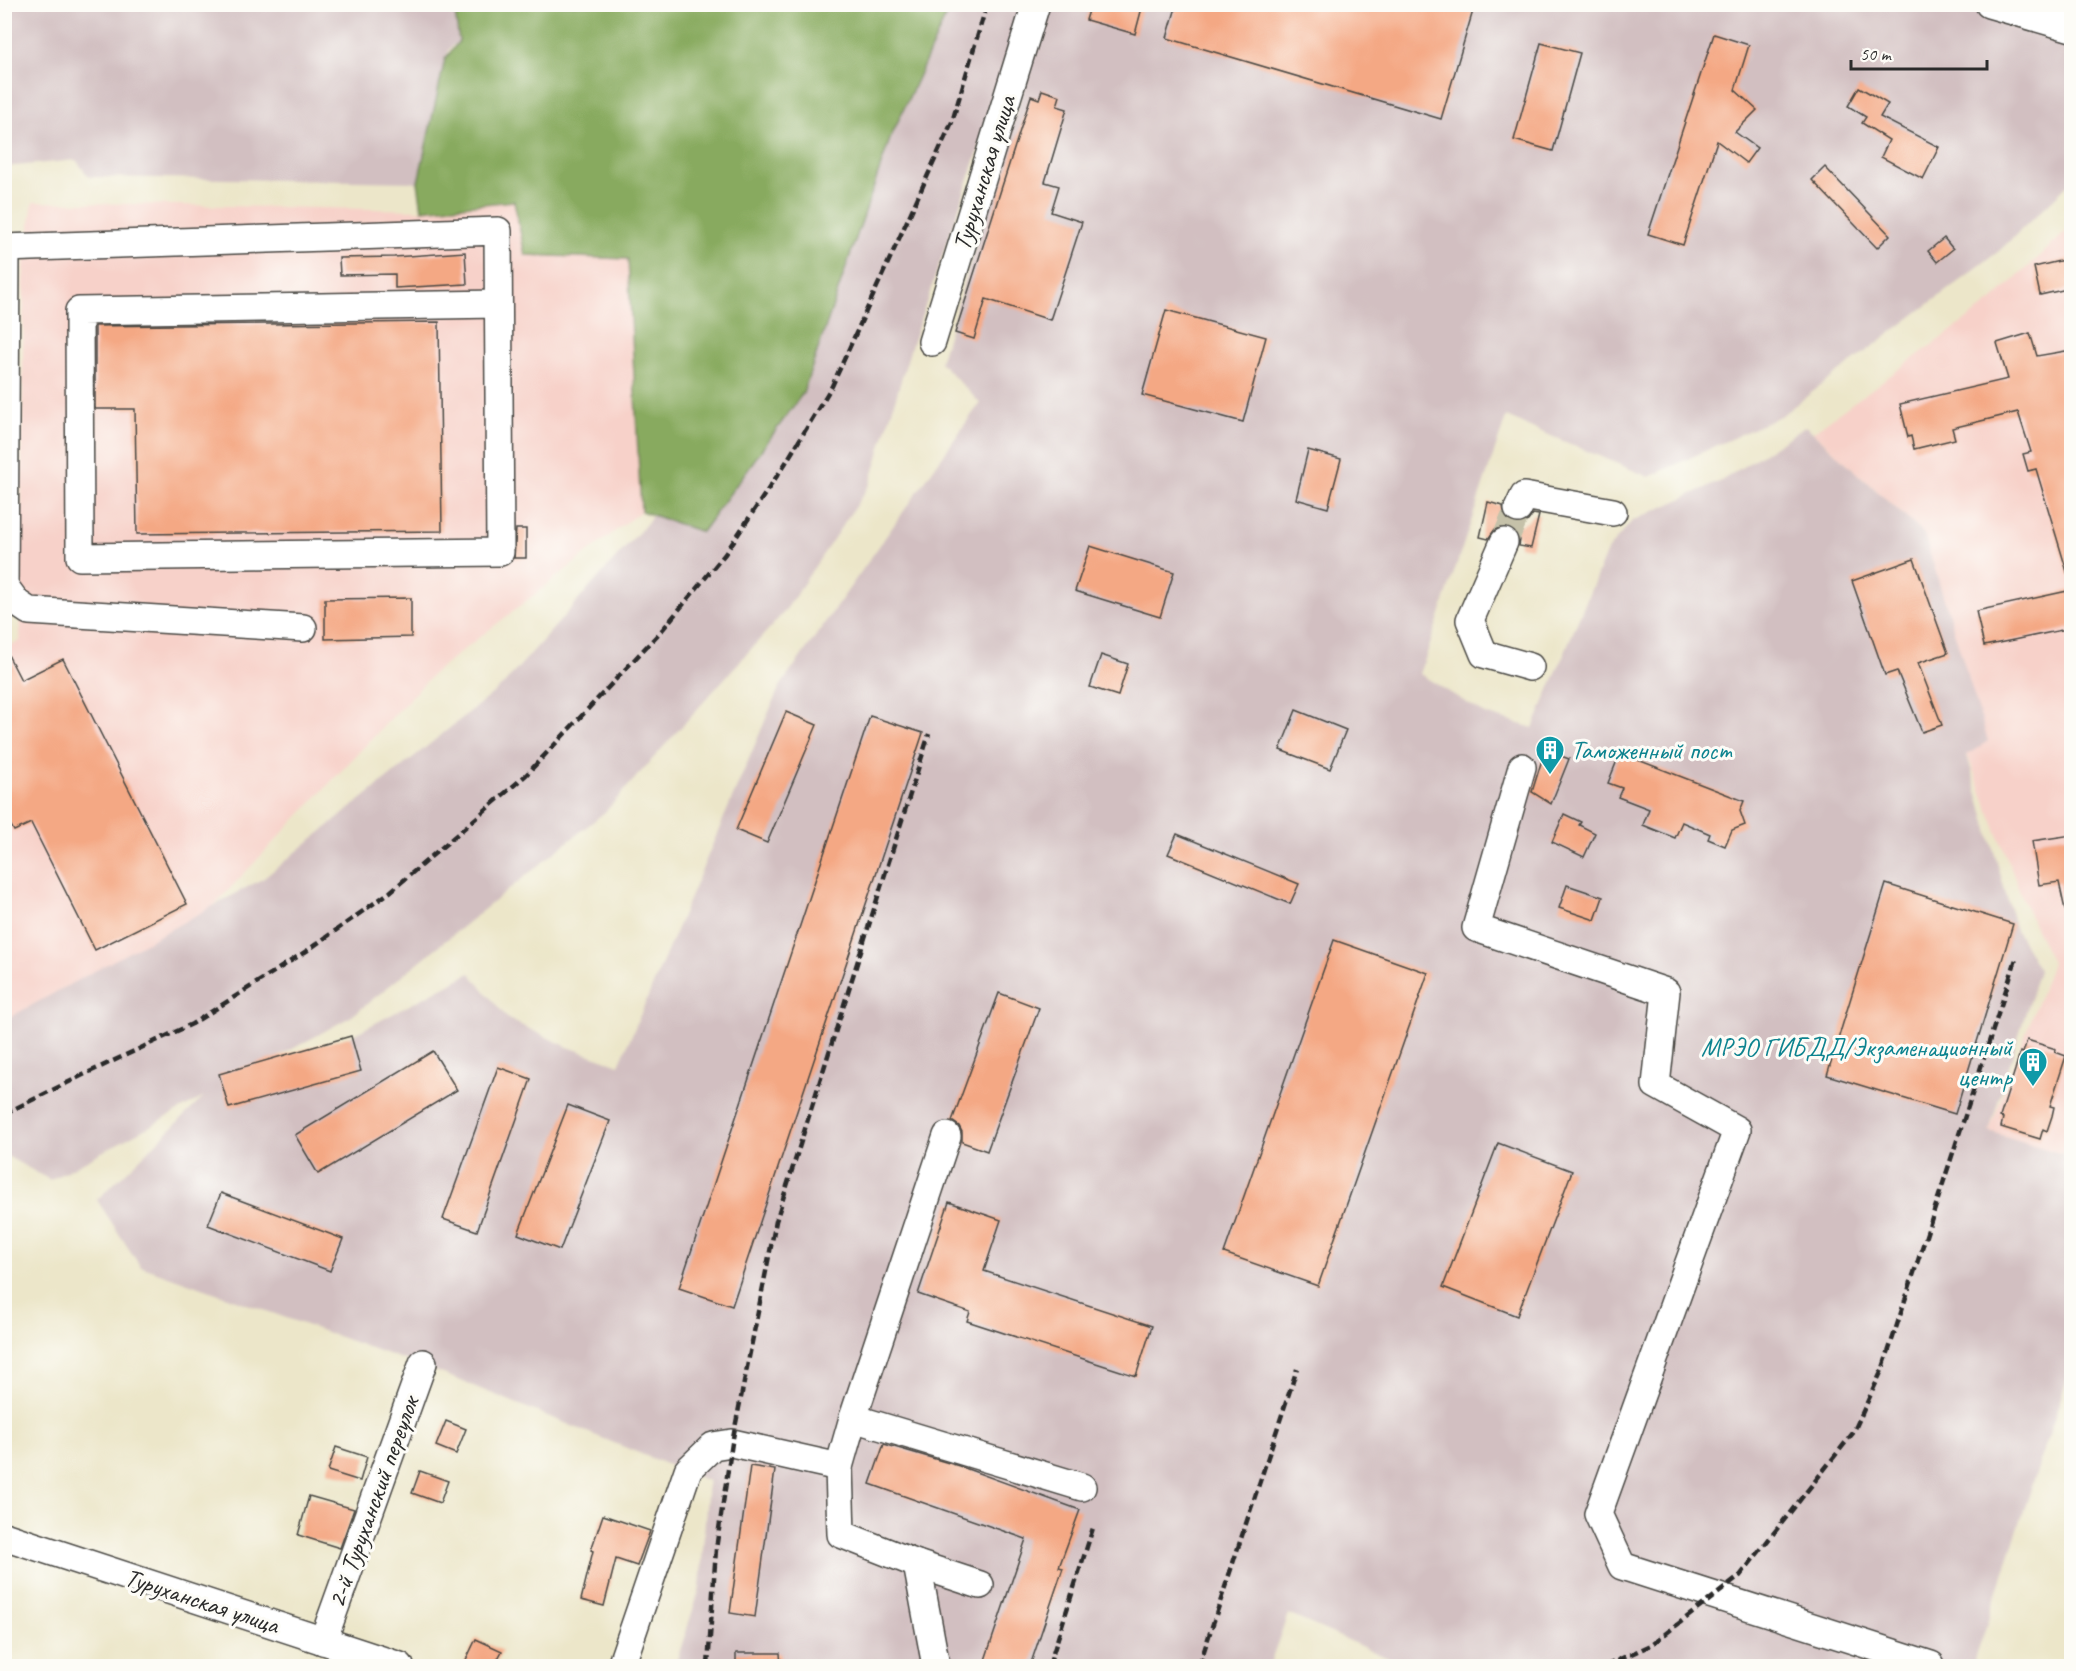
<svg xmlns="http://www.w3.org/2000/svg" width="2076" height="1671" font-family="Caveat,sans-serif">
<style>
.built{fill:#f7d1c9}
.industrial{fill:#d2bfc1}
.forest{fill:#88aa5e;stroke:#5a6a44;stroke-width:1.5}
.building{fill:#f4a884}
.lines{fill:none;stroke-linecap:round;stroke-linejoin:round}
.minor-tunnel{stroke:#c5c1a9;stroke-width:27;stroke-dasharray:27 14;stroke-linecap:butt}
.minor-casing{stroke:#484743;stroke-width:30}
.minor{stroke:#fff;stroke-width:27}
.rail{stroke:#2b2b2b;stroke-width:4.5;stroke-dasharray:9 4.5;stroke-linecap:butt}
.labels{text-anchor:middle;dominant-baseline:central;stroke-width:6;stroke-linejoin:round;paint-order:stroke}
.street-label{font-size:26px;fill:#2b2b2b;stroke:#fdfcf7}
.culture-label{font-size:26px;fill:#0d838f;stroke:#fdfcf7;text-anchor:start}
</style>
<rect width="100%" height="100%" fill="#fdfcf7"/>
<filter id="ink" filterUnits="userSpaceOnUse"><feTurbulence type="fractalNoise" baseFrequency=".0167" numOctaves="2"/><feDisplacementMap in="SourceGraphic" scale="12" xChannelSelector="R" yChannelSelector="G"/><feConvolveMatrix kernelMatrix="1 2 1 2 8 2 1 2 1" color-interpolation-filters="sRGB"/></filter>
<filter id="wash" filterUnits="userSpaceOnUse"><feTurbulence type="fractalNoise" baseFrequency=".008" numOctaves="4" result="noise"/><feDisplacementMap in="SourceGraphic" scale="24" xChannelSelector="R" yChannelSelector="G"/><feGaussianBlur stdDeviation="1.35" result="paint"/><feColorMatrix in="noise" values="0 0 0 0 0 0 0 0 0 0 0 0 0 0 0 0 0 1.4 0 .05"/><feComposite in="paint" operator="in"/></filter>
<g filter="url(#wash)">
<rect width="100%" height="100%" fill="#ece6c9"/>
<g class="built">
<polygon points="514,201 525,255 628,258 641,511 434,673 202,918 5,1020 4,648 20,641 24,261 33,202 422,210"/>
<polygon points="2071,227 2071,1157 1989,1131 2052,963 2027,910 1967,754 1924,534 1813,432 1992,301"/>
</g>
<g class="industrial">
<polygon points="1972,4 2071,32 2071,182 1999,251 1782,415 1649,477 1506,417 1420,674 1485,714 1533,728 1607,551 1632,521 1721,481 1806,426 1924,534 1988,741 1967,755 2016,930 2039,970 1989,1131 2072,1157 2071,1367 1973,1666 1406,1666 1288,1614 1269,1666 675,1666 700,1588 708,1481 441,1373 140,1266 97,1200 204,1097 50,1180 5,1155 5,1020 264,878 503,685 647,523 724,412 906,5 1023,5 1006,71 911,347 870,484 785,611 606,811 352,1016 256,1069 351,1036 470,973 508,1019 568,1047 619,1065 779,688 980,403 940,362 1049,5"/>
<polygon points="5,5 454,5 459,41 450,48 445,59 418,182 89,177 76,160 5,167"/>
</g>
<polygon class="forest" points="454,5 951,5 890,139 803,393 702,532 641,511 628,259 525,255 514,201 422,210 418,182 445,59 459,41"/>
<g id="blocks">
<g class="building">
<polygon points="1091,4 1143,4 1135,34 1086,20"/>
<polygon points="1177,4 1475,4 1441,119 1167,38"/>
<polygon points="1714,34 1749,45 1735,90 1757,110 1735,132 1757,148 1746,163 1717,141 1683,245 1648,234"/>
<polygon points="1541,43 1580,53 1553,151 1514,140"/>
<polygon points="1859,87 1888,104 1880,117 1939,147 1923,179 1881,157 1889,140 1862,123 1866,117 1848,106"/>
<polygon points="1042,90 1060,96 1057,106 1067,109 1045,182 1059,186 1051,212 1082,222 1050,320 986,299 974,339 955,333 1031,96 1039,99"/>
<polygon points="1825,167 1890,235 1877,248 1812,180"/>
<polygon points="1944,238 1953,249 1937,262 1928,251"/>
<polygon points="465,252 467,284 395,288 395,274 340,275 339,258 394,257"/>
<polygon points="2072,258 2072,288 2040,295 2034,267"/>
<polygon points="1166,310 1266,337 1243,422 1142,395"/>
<polygon points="439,322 442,531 137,534 135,409 95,409 95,326"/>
<polygon points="2030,333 2037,356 2072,350 2072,575 2068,575 2036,469 2028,471 2023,454 2031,452 2018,412 1952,428 1955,439 1914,449 1911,436 1908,437 1900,404 2008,379 1997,343"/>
<polygon points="1308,450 1341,459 1328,508 1296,499"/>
<polygon points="1488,502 1503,506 1505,518 1512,523 1520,525 1528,521 1533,514 1539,515 1531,548 1519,546 1520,540 1517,533 1510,527 1502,526 1495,529 1488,539 1480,537"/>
<polygon points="516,529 526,529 526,558 514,558"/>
<polygon points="1090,546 1174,572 1160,617 1075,591"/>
<polygon points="1914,559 1948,653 1918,663 1942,725 1922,732 1897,671 1885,675 1852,581"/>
<polygon points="2072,590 2072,628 1984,646 1976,611"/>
<polygon points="411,598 411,637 325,639 325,599"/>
<polygon points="4,647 21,680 63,659 187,904 95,950 31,823 14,831 4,813"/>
<polygon points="1101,655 1128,664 1118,696 1090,687"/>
<polygon points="1296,710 1346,730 1330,769 1280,750"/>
<polygon points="786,712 817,725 767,843 736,830"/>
<polygon points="870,716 923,733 732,1306 679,1288"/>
<polygon points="1545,750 1569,759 1551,804 1532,792"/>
<polygon points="1620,753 1744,801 1740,811 1745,825 1732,830 1725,846 1708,839 1710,834 1682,822 1675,838 1643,825 1649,809 1618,797 1622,788 1608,783"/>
<polygon points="1564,814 1581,822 1579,825 1595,833 1584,857 1552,842"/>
<polygon points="1177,834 1299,884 1290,904 1168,854"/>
<polygon points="2072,835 2072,909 2065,910 2059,882 2039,885 2032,841"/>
<polygon points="1886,884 2013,924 1955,1114 1827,1075"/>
<polygon points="1567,885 1603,897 1595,920 1559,908"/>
<polygon points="1334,940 1428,973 1318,1286 1224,1253"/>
<polygon points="999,993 1039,1008 987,1151 962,1142 962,1132 959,1126 952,1121"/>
<polygon points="351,1036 361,1071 229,1108 219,1074"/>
<polygon points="2027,1040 2056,1049 2055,1052 2066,1056 2050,1106 2054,1107 2052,1116 2047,1131 2043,1129 2040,1139 2001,1127 2003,1118 2000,1117 2015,1070 2020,1052 2023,1053"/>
<polygon points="433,1051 457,1090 318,1174 295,1135"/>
<polygon points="498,1067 531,1079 477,1231 443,1219"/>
<polygon points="568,1105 610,1121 560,1250 518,1234"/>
<polygon points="1498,1143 1572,1171 1517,1316 1443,1287"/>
<polygon points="221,1193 343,1239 330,1271 208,1225"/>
<polygon points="949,1202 1001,1220 984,1271 1152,1326 1136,1376 967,1321 970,1312 918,1294"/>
<polygon points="446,1421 466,1429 456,1454 436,1446"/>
<polygon points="884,1444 959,1466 1080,1510 1059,1567 1063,1568 1030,1666 983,1666 1026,1539 870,1484"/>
<polygon points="336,1447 367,1457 360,1481 328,1471"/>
<polygon points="750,1466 775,1470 755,1617 730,1613"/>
<polygon points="420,1471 448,1481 440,1503 412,1493"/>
<polygon points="309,1496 354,1509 340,1548 298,1535"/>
<polygon points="603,1515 650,1531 637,1566 616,1559 604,1606 581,1600 593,1551 591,1550"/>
<polygon points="476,1639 502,1651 494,1666 463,1666"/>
<polygon points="736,1653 780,1653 781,1666 736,1666"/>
</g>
</g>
</g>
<g filter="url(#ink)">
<use href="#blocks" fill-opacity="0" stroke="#484743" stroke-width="1.5"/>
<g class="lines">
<polyline class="minor-tunnel" points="1504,542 1518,509"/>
<g class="minor-casing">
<g id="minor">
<polyline points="1989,4 2072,28"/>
<path d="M4,248L498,231C498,338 499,445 500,552L80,557L79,311L498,304"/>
<polyline points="932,342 1036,4"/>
<polyline points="1518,509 1524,496 1613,512"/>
<polyline points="1504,542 1470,620 1484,654 1530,667"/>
<polyline points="6,588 17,603 29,611 303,628"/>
<polyline points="4,595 6,248"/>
<polyline points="1522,767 1476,928 1666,992 1656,1085 1737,1130 1598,1514 1622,1566 1931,1665"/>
<polyline points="853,1418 1082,1487"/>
<polyline points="839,1467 841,1534 917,1564 980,1585"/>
<polyline points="4,1536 400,1666"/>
<polyline points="917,1564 936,1666"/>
<polyline points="323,1641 423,1363"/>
<polyline points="621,1666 688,1470 713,1446 732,1443 839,1467 853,1418 947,1136"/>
</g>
</g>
<use href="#minor" class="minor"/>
<g class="rail">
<polyline points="4,1114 81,1076 192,1024 308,950 390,892 526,775 663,629 725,554 785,464 832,386 952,122 987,4"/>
<polyline points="708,1666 716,1549 732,1443 776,1221 929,734"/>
<polyline points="1049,1666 1093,1528"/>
<polyline points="1199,1666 1297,1369"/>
<polyline points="1605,1666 1651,1645 1739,1577 1853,1433 1883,1368 2017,956"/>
</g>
</g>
</g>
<defs>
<g id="building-pin" transform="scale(1.5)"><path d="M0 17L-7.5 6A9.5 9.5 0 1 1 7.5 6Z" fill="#0f9aa8" stroke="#fdfcf7"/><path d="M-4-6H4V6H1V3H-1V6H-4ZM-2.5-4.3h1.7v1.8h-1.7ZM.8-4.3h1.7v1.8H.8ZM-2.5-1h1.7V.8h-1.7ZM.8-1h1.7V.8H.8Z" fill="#fff"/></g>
</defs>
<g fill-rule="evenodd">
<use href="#building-pin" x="1550" y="750"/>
<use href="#building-pin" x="2033" y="1062"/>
</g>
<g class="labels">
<g class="street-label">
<text transform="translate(984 173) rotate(-73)">Туруханская улица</text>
<text transform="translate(373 1502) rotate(-70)">2-й Туруханский переулок</text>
<text transform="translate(202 1601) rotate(18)">Туруханская улица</text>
</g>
<g class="culture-label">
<text x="1571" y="750">Таможенный пост</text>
<text x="2012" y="1047" text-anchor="end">МРЭО ГИБДД/Экзаменационный<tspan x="2012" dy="30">центр</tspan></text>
</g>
</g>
<rect width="2076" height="1671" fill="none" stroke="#fdfcf7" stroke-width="24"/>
<path d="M1851 60v9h136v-9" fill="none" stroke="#2b2b2b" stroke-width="3"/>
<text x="1860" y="60" font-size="18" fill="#2b2b2b" stroke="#fdfcf7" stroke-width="4.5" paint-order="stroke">50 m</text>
</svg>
